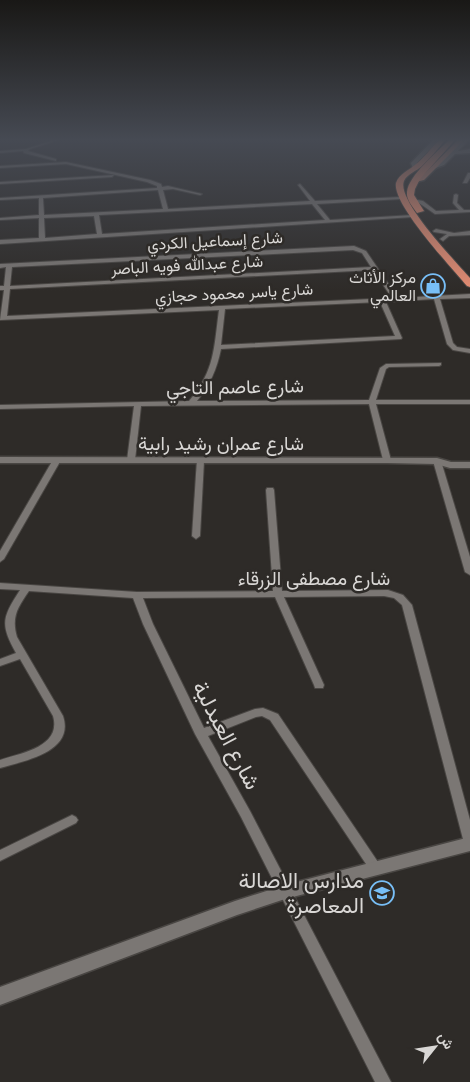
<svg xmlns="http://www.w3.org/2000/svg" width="470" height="1082" font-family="'Space Grotesk',Vazirmatn,sans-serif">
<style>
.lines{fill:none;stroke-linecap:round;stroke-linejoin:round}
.minor-casing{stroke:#494643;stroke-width:2}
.tertiary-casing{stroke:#494643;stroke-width:3}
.secondary-casing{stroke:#494643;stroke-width:3}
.primary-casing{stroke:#494643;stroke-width:3}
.trunk-casing{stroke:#494643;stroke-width:2}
.minor{fill:#7b7774;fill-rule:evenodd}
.tertiary{fill:#7b7774;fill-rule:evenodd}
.secondary{fill:#7b7774;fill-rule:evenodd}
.primary{fill:#ca8772;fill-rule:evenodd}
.trunk{fill:#e48c72;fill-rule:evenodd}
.labels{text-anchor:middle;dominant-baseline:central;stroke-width:5;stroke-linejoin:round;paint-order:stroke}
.far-street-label{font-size:16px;fill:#d9d7d5;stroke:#2e2b28}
.far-poi-label{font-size:16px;fill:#d9d7d5;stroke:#2e2b28;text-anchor:end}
.street-label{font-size:19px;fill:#d9d7d5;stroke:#2e2b28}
.near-street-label{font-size:22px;fill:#d9d7d5;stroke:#2e2b28}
.near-poi-label{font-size:22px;fill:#d9d7d5;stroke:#2e2b28;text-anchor:end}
</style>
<rect width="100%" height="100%" fill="#2e2b28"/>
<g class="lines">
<g class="minor-casing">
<g id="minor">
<polygon points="54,140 59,140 30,149 28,151 56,159 56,161 24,153 23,151 0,153 0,151 26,149"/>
<path d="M66,162L150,180L161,184L162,187L168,186L202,194L200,195L173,189L163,190L168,209L310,201L298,185L300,184L315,201L401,197L403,198L401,199L317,204L330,220L413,215L415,216L413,217L0,244V240L39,238V218L0,220V218L39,215V198L0,200V198L157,188V186L147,182L66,164L0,168V166ZM158,190L163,209L44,215L43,198ZM312,204L325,220L102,234L99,215ZM94,216L97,234L45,238L44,218Z"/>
<polygon points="468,173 470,173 470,178 467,183 463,183"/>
<polygon points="114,175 112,177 0,184 0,182"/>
<polygon points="456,194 458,195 457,203 464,210 470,210 470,212 435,214 419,203 410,200 412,199 423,201 436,211 459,210 453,203 454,195"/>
<polygon points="436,229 454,233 470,231 470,235 449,236 443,241 440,239 447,234 434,232 433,231"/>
<path d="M354,246L366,251L398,298L470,294V298L440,299L453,343L457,347L470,349V353L453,350L447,344L434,299L386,302L402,338L401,339L221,349C217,369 210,385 197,401L369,400L380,368L386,364L441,363V365L439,366L389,367L386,369L376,400H470V404H376L391,460L390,462H384L383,460L369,404L141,406L135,460L131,462L127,460L134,406L0,409V405L189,401C215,371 214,347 219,310L0,320L4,290H0V286H4L6,267L0,268V264ZM353,250L362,253L371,267L10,286L12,267ZM373,270L392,298L7,316L10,289ZM380,302L395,336L221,345L225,309Z"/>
<polygon points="54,458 60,458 61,460 4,559 0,562 0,551"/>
<polygon points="197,459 200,459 204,461 200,536 196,539 192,536"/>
<polygon points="434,459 437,459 441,461 470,557 470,575 465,572 433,461"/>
<path d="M267,488H273L274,490L282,591L388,590L403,595L412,605L470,820V848L466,847L464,843L402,605L394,598L384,596L284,597L324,685L323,688H315L314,685L275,597L143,598L153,624L204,728L255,709L263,708L278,714L380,865L382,869L380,873L376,874L372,873L270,720L262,716L256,717L208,736L250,811L391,1082H375L241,817L195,734L143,624L133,598L29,591C18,607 11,617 17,637L63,716C75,752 24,761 0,768V760C21,753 62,747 53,716L20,659L0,666V659L16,653C0,624 2,618 20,590L0,589V583L137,592L273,591L266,490Z"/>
<polygon points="72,815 76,817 78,820 76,823 0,861 0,850"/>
</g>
</g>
<g class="tertiary-casing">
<g id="tertiary">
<polygon points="470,149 470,153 455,154 452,152"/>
<polygon points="0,457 437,458 451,462 470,462 470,468 450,468 436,464 387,463 0,463"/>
<polygon points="470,837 470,851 285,899 237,915 0,1005 0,987 235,901 285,885"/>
</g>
</g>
<g class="secondary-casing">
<g id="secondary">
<polygon points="433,140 439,140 417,163 417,169 413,169 411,163"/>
<polygon points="463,140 469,140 444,165 430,170 430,168 440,163"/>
</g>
</g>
<g class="primary-casing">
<polygon id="primary" points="458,140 464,140 424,180 412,183 412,181 420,178"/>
</g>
<g class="trunk-casing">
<g id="trunk">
<path d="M439,140H445C438,149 430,158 422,166C417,171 407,174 404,181C396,200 456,262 470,278V287L467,286C452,268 392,204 396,183C399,174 409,170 415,165C424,158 431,148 439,140Z"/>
<path d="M449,140H455L420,179L415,189L414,195L424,211L417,213C413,207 406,200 407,192C408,176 438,151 449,140Z"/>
</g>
</g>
<use href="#minor" class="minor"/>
<use href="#tertiary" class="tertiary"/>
<use href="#secondary" class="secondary"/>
<use href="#primary" class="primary"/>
<use href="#trunk" class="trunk"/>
</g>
<linearGradient id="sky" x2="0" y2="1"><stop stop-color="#191816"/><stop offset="0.48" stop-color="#464a53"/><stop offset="1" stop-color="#464a53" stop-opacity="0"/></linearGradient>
<rect width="470" height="291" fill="url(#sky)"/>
<defs>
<g id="shop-ring" transform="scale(1.25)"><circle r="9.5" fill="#2e2b28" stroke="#78bff7" stroke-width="1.5"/><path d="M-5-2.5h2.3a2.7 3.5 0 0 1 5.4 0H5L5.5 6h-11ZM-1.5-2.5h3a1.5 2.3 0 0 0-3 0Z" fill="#78bff7"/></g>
<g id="school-ring" transform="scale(1.25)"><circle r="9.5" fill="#2e2b28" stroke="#78bff7" stroke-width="1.5"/><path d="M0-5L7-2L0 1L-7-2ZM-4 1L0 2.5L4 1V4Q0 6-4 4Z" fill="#78bff7"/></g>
</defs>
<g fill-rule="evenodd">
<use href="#shop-ring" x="433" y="286"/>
<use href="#school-ring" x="382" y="893"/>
</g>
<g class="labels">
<g class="far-street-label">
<text transform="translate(215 241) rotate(-3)">شارع إسماعيل الكردي</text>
<text transform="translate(187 265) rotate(-3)">شارع عبدالله فويه الباصر</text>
<text transform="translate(234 293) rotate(-3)">شارع ياسر محمود حجازي</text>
</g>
<g class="far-poi-label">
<text x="416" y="277">مركز الأثاث<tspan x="416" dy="18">العالمي</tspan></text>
</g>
<g class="street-label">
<text transform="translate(235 387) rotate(-1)">شارع عاصم التاجي</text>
<text x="221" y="443">شارع عمران رشيد رابية</text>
<text x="314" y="578">شارع مصطفى الزرقاء</text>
</g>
<g class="near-street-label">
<text transform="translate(227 735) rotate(62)">شارع العبدلية</text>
</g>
<g class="near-poi-label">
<text x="364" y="880">مدارس الاصالة<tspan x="364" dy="25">المعاصرة</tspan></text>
</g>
</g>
<g transform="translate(435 1047) rotate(60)" stroke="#2e2b28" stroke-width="4" paint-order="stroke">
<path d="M0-4L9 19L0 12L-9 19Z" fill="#d9d7d5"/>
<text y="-8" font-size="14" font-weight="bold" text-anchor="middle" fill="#d9d7d5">ش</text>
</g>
</svg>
